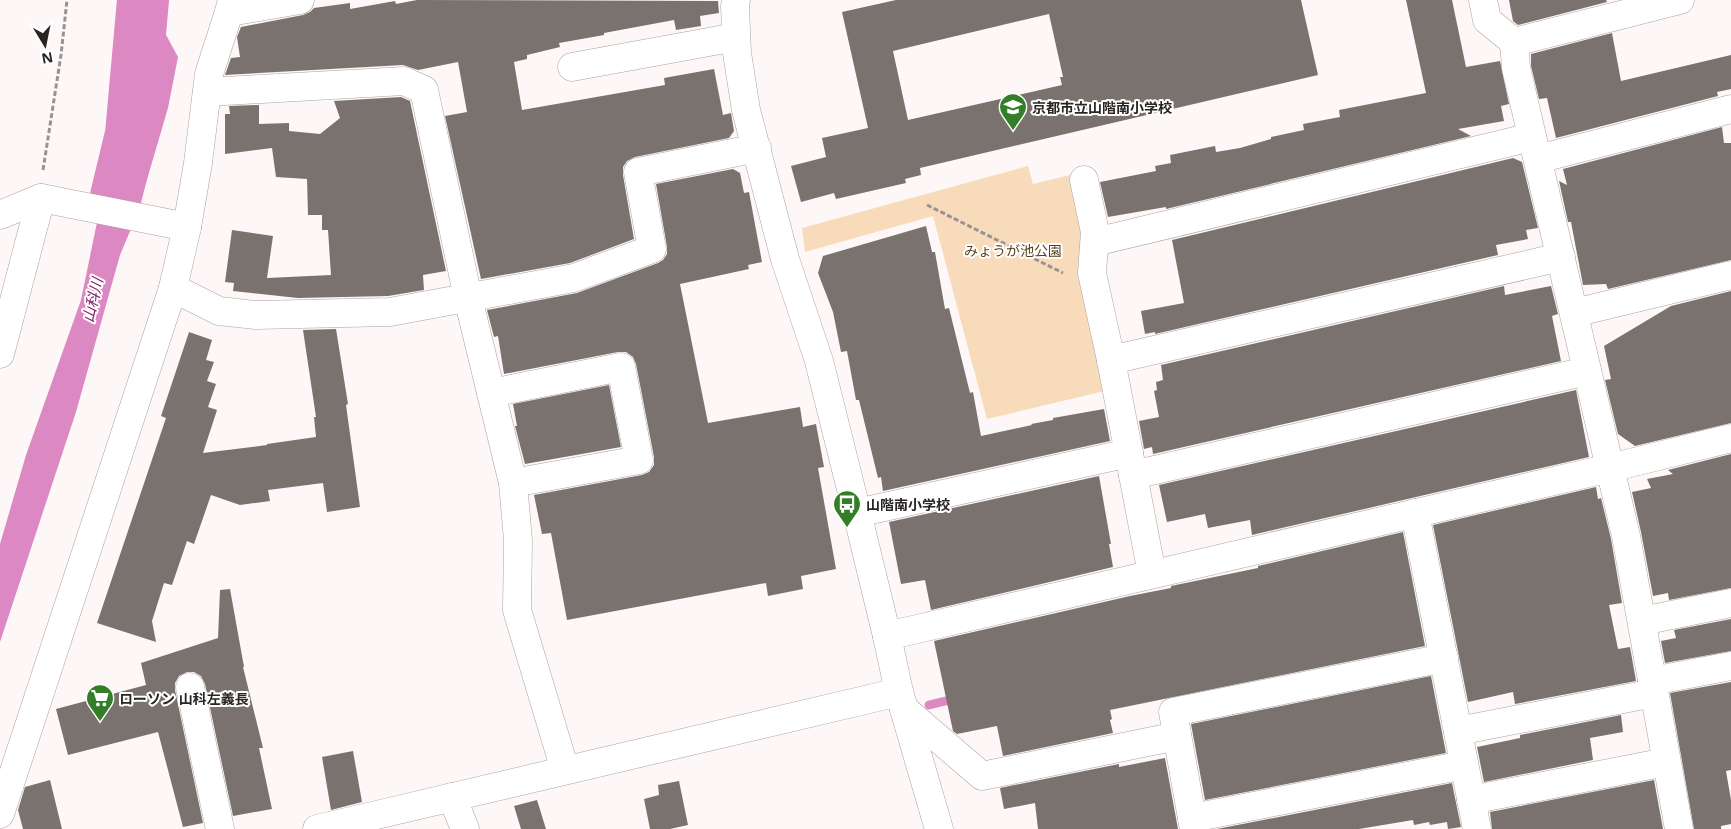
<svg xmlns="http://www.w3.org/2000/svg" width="1731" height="829" font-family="'Noto Sans','Noto Sans JP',sans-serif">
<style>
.green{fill:#f8dbba}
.water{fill:#dc89c3}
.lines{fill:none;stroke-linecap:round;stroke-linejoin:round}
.stream{stroke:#dc89c3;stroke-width:9}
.river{stroke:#dc89c3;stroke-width:52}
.building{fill:#7a726e;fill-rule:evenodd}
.minor-casing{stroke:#aca2a1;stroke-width:29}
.path{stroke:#989392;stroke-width:3;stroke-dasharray:5 2.5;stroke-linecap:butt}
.minor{stroke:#fff;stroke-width:28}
.labels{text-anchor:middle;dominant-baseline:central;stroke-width:4;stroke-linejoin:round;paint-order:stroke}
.poi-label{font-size:14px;font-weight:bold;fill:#292524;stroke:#fff;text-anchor:start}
.park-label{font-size:14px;fill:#5a3f1d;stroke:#fff}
.water-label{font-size:15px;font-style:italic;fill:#81206b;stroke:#fff}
</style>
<rect width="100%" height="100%" fill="#fef7f7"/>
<polygon class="green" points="1028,166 1033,184 1070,175 1109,390 987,419 933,216 805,252 802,228"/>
<polygon class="water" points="138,0 160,0 159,22 178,57 168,108 136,217 120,255 76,412 0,642 0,544 26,455 81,300 103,193 149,85"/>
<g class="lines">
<polyline class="stream" points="929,705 958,698"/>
<polyline class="river" points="116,196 131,134 143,0"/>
</g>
<g class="building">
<polygon points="417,0 718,1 719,13 700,16 701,26 676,30 674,20 604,33 604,35 559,43 560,47 527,55 527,59 514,62 522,110 665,85 664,78 714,69 723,115 731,113 734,131 729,138 635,157 627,161 623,167 623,175 634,239 570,263 481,279 445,116 467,112 458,62 418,70 403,65 225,75 231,58 240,57 237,37 241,27 303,15 310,12 314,8 350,3 350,9 395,1 396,4"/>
<path d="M896,0H1301L1318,75L920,168L921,175L905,179L906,183L836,199L834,193L801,202L791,166L826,157L822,138L868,128L842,12ZM1049,14L1063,77H1060L1062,85L908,120L893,51Z"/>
<polygon points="1406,0 1452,0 1466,67 1500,61 1509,104 1501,106 1504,121 1458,129 1471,136 1166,209 1166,207 1108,217 1100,182 1156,171 1155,166 1171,163 1170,155 1215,146 1216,152 1240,148 1271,139 1271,137 1304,130 1303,124 1340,117 1339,110 1426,93"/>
<polygon points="1509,0 1606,0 1607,2 1518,25 1513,21"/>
<polygon points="1612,33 1621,81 1731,55 1731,89 1717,92 1718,96 1556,138 1547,98 1539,99 1531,66 1531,54"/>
<polygon points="401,97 410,101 446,271 423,275 424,290 388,296 298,298 233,291 234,283 225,282 232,230 273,236 267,278 331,275 328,230 322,230 322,215 308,215 307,179 276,177 272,148 225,154 225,114 230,114 229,106 259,105 259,124 289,123 289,131 320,134 340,118 334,101"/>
<polygon points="1722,127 1724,143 1731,143 1731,260 1608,289 1606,284 1583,285 1571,222 1568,222 1559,181 1567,185 1563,169"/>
<polygon points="1513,158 1522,162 1538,228 1526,230 1528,239 1496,245 1498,255 1155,334 1155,332 1145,334 1141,311 1184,303 1172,240"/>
<polygon points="733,169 740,173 744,193 749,192 762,262 748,265 749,269 680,284 708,423 800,407 803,427 816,424 824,467 818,468 836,569 801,576 803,589 768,596 766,583 567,620 551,533 542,534 534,495 642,475 649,472 654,465 654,457 636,364 633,357 626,352 618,352 504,374 498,336 494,337 487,310 577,293 658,263 663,260 667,254 667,247 656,184"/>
<polygon points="926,226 932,252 935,252 945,309 949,308 970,393 973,392 981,436 1032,425 1031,424 1053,420 1053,418 1104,409 1110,441 883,491 881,477 878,478 859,400 856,400 847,351 841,352 833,312 818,273 823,256"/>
<polygon points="1504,286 1505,295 1551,286 1558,314 1552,316 1561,361 1153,454 1152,447 1144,449 1139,421 1159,417 1154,391 1157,390 1156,382 1163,380 1161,365"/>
<polygon points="1731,291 1731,423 1635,446 1618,434 1605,380 1611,379 1604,346 1671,306"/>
<polygon points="336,329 348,404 346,405 360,507 327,512 323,483 268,490 270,501 240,505 211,495 194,544 187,541 172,585 164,583 152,621 156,642 97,623 166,418 161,416 189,332 212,340 206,360 214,362 207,381 216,384 208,407 217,410 203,453 267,445 267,444 316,437 314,417 316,417 303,330"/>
<polygon points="609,385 621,447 525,464 515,426 517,426 513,404"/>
<polygon points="1576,390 1589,457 1252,535 1250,520 1208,528 1205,514 1167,522 1159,485"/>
<polygon points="1731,454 1731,588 1669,600 1668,593 1653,596 1641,532 1632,492 1651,488 1647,479 1673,474 1668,470"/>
<polygon points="1099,476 1111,544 1109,544 1113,567 931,610 925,580 901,584 889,522"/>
<polygon points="1596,487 1598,499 1601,498 1611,539 1622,603 1609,605 1618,649 1630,647 1636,681 1515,704 1513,692 1468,702 1433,525"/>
<polygon points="1403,532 1425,646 1110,710 1112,719 1110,720 1113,733 1003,756 997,726 957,734 953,731 934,641 1130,596 1171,588 1171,586 1258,568 1258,566"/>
<polygon points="230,589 244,667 243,667 263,748 259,748 272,809 233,816 205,684 201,676 194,672 187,672 179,676 175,683 175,690 203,823 183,827 158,732 68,755 56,709 146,685 141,663 218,638 220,590"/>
<polygon points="1731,619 1731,651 1665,663 1661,641 1676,638 1674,630"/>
<polygon points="1431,676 1446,753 1205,800 1191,724"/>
<polygon points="1731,682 1731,770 1726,771 1731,800 1731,824 1721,826 1721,829 1694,829 1670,693"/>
<polygon points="1621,715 1623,732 1590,738 1593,760 1484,782 1477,747 1520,738 1520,735"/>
<polygon points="353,751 362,802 331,810 322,757"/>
<polygon points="1165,758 1178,829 1038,829 1035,803 1004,809 1000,788 1119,764 1119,767"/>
<polygon points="50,780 62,829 23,829 18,810 25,787"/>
<polygon points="1654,780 1663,829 1492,829 1490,812"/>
<polygon points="679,781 688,825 670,829 650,829 644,799 659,795 658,785"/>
<polygon points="1452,783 1461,827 1448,829 1447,822 1430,825 1429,822 1414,825 1413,820 1359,829 1217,829"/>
<polygon points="537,800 546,829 521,829 514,806"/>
</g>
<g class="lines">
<g class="minor-casing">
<g id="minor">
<polyline points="736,0 735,6 737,53 746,110 785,259 819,361 857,513 887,636 899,692 939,829"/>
<polyline points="1483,0 1487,20 1514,42 1680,0"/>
<polyline points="229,12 300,0"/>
<polyline points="1514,42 1516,68 1626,536 1679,829"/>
<polyline points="572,67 736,37"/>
<polyline points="207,92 404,81 424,90 468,298 513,483 518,540 517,610 565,770"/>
<polyline points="1538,159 1731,109"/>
<polyline points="1084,180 1095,232 1092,273 1111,360"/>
<polyline points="0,215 41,198 187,227"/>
<polyline points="1095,242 1532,137"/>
<polyline points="173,288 219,311 256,315 390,312 574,278 652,249 638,172 757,148"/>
<polyline points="1574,313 1731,275"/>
<polyline points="0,354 41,198"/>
<polyline points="491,393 621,367 639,460 513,483"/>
<polyline points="1133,475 1587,371"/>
<polyline points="857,513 1129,453"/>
<polyline points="1415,513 1477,829"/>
<polyline points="1152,574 1111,360 1561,257"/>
<polyline points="1642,621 1731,603"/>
<polyline points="887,636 1610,468 1731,438"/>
<polyline points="1652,681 1731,666"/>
<polyline points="190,687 220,829"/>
<polyline points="904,709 982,776 1177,736"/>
<polyline points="1458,731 1654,693"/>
<polyline points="452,797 465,829"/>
<polyline points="1471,800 1666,762"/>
<polyline points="0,814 173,288 187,227 198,163 209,74 229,12 232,0"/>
<polyline points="1192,818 1464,765"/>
<polyline points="317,829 899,692"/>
<polyline points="1194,829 1173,712 1444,658"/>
</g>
</g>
<g class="path">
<polyline points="43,170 61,55 67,0"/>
<polyline points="927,205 1063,273"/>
</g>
<use href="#minor" class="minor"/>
</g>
<defs>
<g id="school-pin" transform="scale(1.4375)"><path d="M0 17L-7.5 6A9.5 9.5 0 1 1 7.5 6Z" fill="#337e26" stroke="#fff"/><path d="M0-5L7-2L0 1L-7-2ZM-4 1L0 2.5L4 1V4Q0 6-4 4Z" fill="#fff"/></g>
<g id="bus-pin" transform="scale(1.4375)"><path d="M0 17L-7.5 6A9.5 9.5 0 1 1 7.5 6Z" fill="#337e26" stroke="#fff"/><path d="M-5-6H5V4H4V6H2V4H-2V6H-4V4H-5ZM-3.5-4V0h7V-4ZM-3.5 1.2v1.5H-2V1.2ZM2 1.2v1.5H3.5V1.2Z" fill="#fff"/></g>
<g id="supermarket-pin" transform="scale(1.4375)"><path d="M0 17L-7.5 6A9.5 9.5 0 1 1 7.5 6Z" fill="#337e26" stroke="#fff"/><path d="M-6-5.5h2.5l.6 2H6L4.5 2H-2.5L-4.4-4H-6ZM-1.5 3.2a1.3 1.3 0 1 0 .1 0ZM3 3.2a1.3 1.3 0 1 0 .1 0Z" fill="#fff"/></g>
</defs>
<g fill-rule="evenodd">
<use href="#school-pin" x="1013" y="107"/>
<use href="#bus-pin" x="847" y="504"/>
<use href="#supermarket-pin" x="100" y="698"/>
</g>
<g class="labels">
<g class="poi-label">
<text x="1032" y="107">京都市立山階南小学校</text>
<text x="866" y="504">山階南小学校</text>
<text x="119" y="698">ローソン 山科左義長</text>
</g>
<g class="park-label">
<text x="1013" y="250">みょうが池公園</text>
</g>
<g class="water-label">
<text transform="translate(92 300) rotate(-77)">山科川</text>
</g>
</g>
<g transform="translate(45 45) rotate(170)" stroke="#ffffff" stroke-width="4" paint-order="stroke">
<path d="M0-4L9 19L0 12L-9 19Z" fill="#292524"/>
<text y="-8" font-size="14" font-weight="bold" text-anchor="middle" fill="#292524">N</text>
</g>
</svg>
